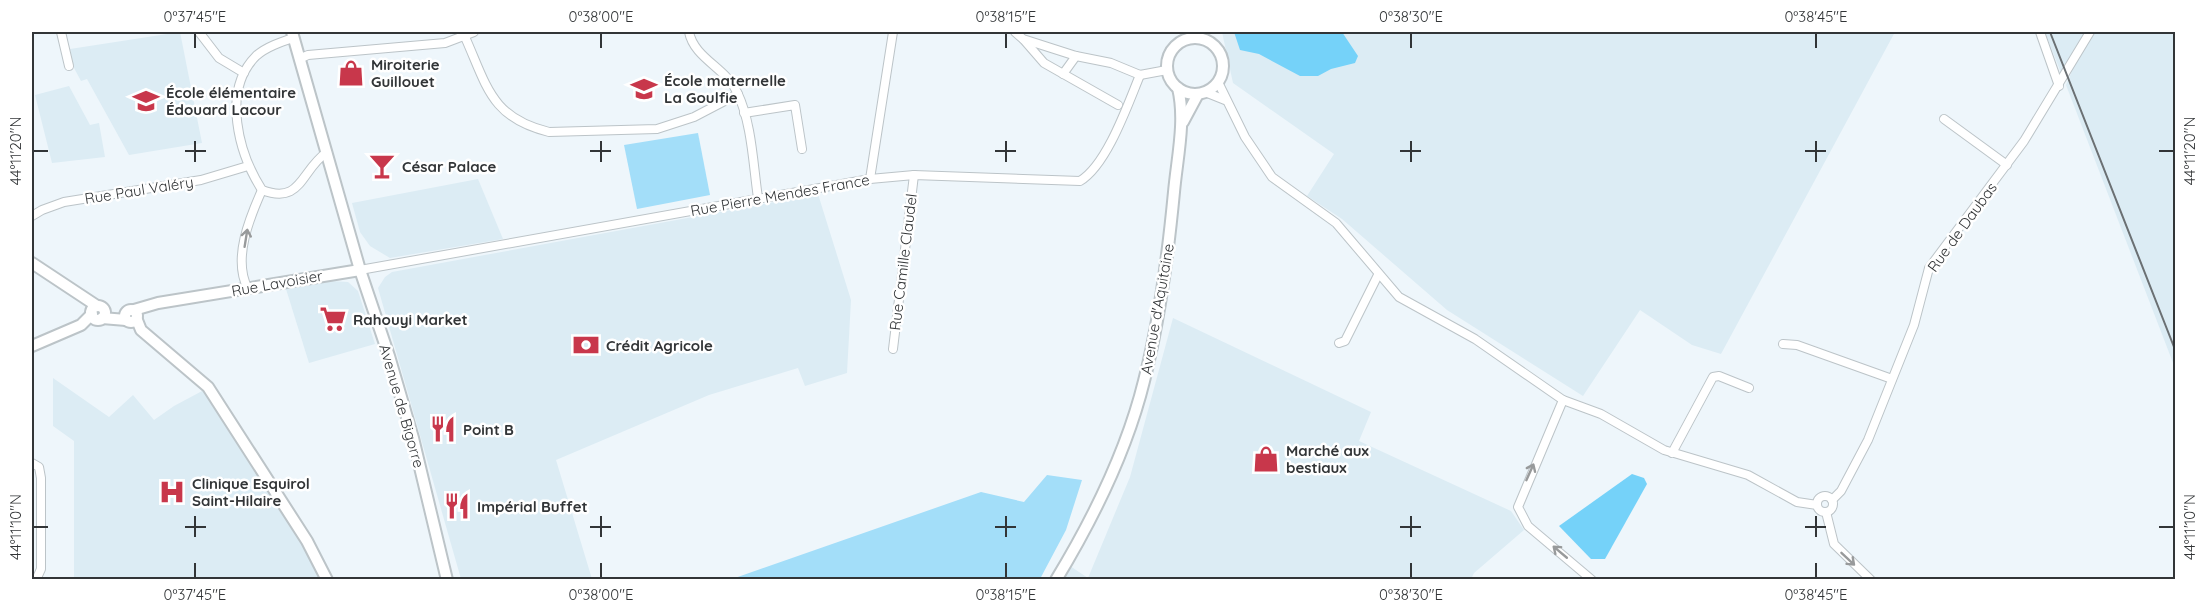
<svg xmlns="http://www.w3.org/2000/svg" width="2207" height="611" font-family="Quicksand,sans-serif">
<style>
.built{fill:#dcecf4}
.green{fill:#a3def9}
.water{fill:#75d2f9}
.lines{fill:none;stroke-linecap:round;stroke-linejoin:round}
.street-casing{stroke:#bcc4c8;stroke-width:10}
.secondary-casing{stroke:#bcc4c8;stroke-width:14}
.street{stroke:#fff;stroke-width:8}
.secondary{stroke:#fff;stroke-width:10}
.rail{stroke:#6b7073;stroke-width:2}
.oneway{stroke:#989a9b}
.ticks{fill:none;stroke:#323537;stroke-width:2}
.labels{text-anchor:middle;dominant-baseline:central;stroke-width:5;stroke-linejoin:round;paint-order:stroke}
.poi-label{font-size:15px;font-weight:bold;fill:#323537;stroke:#fff;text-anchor:start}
.street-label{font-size:15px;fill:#323537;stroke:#fff}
.neatline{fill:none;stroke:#323537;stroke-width:2}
.ticks-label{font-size:15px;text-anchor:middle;fill:#323537}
</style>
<rect width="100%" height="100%" fill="#eef6fb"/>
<g class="built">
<polygon points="180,32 202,143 129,155 87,79 81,81 74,68 70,49"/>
<polygon points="1222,32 1895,32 1721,354 1692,345 1640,310 1583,396 1447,310 1342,219 1307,196 1334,154 1233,83"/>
<polygon points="2045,32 2175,32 2175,368 2066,85 2073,69 2070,62 2061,73"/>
<polygon points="69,86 90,125 99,123 105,157 52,163 35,95"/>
<polygon points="478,179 503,239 390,258 370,246 360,232 352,203"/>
<polygon points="818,194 851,300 847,373 805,386 798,368 709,395 556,460 592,579 461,579 378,288 385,277 392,272"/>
<polygon points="330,281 348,282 358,291 375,344 309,363 286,289"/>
<polygon points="1173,318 1371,412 1359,441 1511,511 1524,530 1474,573 1471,579 1062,580 1070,566 1088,578 1130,477"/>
<polygon points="53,378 109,417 133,395 154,420 174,406 204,390 303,543 321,579 74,579 74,441 53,426"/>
</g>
<g class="green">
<polygon points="698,133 710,195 637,209 624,145"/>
<polygon points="1047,475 1082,480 1066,530 1040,579 732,579 981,492 1024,502"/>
</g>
<g class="water">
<polygon points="1234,32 1342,32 1358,56 1355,63 1331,69 1318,76 1300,76 1259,54 1240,50"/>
<polygon points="1632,474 1644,478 1647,484 1605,559 1591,559 1559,526"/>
</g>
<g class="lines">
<g class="street-casing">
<g id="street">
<polyline points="61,32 69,66"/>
<polyline points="199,32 219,58 244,73"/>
<path d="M689,32C694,58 726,68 737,92C752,123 753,164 758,198"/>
<polyline points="1015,32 1023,39 1076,56 1111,63 1140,75 1167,70"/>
<polyline points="2040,32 2059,86"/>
<path d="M465,37C487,86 491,118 549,132L657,129L694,117L738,94"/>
<path d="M293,38C281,42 266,47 256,56C221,91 239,154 262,190C302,205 300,171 327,152"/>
<polyline points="1024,40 1044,63 1118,105"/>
<polyline points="299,59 308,55 445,43 474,32"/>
<polyline points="1063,74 1076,56"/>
<polyline points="1218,82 1245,137 1272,177 1336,223 1399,297 1475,339 1563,400 1601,414 1664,450 1748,475 1797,502 1817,505"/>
<polyline points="1205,92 1225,100"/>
<polyline points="744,113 795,105 802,149"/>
<polyline points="1944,119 2007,165"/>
<polyline points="870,179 893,32"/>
<polyline points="32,216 42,210 64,202 201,180 248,166"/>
<path d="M360,270L870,179L914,175L1080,181C1107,165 1128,104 1140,75"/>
<path d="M248,289C232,259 250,217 262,190"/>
<polyline points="1339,343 1345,341 1378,275"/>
<polyline points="1783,344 1797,345 1892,379"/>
<polyline points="893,349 914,175"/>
<polyline points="1563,400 1518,507 1528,526 1592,580"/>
<polyline points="1672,453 1713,377 1719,376 1749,388"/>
<polyline points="32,463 39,467 41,478 41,569 36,580"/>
<circle cx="1825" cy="504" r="8"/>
<polyline points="1832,500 1841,491 1868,440 1914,325 1929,268 2024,141 2090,32"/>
<polyline points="1826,512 1834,544 1871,580"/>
</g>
</g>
<g class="secondary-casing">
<g id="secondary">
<polyline points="292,32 360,270 389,356 413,438 447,580"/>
<circle cx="1195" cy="66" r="28"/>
<polyline points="1183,122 1198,94"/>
<polyline points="32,263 97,306"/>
<circle cx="98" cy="313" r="7"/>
<circle cx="131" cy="316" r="6"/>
<polyline points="134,310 158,303 360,270"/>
<polyline points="102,318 126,320"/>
<polyline points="137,320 141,330 208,387 307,541 327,580"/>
<polyline points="32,346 81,325 92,314"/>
<path d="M1056,580C1093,519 1127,450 1144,381C1160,319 1168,255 1174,192C1177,158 1186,121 1178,88"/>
</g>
</g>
<use href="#street" class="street"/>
<use href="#secondary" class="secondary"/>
<polyline class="rail" points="2050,32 2176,352"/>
</g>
<defs><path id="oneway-shaft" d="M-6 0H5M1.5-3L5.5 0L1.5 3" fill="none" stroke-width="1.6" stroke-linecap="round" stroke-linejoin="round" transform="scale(1.5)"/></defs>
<g class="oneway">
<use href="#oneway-shaft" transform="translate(246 238) rotate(-81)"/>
<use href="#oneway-shaft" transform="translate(1530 472) rotate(-66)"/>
<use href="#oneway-shaft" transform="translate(1560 552) rotate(-140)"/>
<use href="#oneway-shaft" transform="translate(1848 559) rotate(43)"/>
</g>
<path class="ticks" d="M195,33V48M601,33V48M1006,33V48M1411,33V48M1816,33V48M195,141V162M601,141V162M1006,141V162M1411,141V162M1816,141V162M33,151H48M185,151H206M590,151H611M995,151H1016M1400,151H1421M1805,151H1826M2159,151H2174M195,516V537M601,516V537M1006,516V537M1411,516V537M1816,516V537M33,527H48M185,527H206M590,527H611M995,527H1016M1400,527H1421M1805,527H1826M2159,527H2174M195,563V578M601,563V578M1006,563V578M1411,563V578M1816,563V578"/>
<defs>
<g id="shop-bare" transform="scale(2.07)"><path d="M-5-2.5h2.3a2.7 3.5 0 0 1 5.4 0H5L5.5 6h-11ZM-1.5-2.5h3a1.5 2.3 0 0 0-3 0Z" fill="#c8374b" stroke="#fff" stroke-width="2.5" paint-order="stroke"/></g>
<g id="school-bare" transform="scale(2.07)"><path d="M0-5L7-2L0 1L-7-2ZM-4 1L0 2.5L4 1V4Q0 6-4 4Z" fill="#c8374b" stroke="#fff" stroke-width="2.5" paint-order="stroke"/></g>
<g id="bar-bare" transform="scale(2.07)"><path d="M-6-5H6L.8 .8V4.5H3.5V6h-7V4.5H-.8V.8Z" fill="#c8374b" stroke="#fff" stroke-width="2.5" paint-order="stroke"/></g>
<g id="supermarket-bare" transform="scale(2.07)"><path d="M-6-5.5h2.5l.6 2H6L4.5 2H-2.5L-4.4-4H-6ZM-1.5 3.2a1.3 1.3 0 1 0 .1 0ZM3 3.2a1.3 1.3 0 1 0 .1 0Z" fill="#c8374b" stroke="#fff" stroke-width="2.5" paint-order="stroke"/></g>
<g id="bank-bare" transform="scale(2.07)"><path d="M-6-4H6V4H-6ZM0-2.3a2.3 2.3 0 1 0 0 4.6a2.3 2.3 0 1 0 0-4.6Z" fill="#c8374b" stroke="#fff" stroke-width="2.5" paint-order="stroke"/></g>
<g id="restaurant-bare" transform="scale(2.07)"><path d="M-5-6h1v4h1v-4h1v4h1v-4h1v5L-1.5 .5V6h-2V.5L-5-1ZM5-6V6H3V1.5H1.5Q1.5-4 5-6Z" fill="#c8374b" stroke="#fff" stroke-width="2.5" paint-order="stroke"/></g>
<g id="hospital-bare" transform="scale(2.07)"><path d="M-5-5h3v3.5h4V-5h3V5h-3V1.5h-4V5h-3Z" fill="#c8374b" stroke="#fff" stroke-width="2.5" paint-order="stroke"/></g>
</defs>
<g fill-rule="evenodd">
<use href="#shop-bare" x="351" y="73"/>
<use href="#school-bare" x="644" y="89"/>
<use href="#school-bare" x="146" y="101"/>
<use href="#bar-bare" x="382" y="166"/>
<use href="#supermarket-bare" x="333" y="319"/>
<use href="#bank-bare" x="586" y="345"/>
<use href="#restaurant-bare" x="443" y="429"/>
<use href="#shop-bare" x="1266" y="459"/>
<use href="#hospital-bare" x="172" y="492"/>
<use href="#restaurant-bare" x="457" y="506"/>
</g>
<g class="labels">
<g class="poi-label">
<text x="371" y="64">Miroiterie<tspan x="371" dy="17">Guillouet</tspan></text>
<text x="664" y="80">École maternelle<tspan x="664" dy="17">La Goulfie</tspan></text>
<text x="166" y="92">École élémentaire<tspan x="166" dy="17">Édouard Lacour</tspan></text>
<text x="402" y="166">César Palace</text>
<text x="353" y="319">Rahouyi Market</text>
<text x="606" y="345">Crédit Agricole</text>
<text x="463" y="429">Point B</text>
<text x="1286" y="450">Marché aux<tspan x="1286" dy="17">bestiaux</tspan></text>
<text x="192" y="483">Clinique Esquirol<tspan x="192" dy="17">Saint-Hilaire</tspan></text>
<text x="477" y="506">Impérial Buffet</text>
</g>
<g class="street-label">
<text transform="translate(139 190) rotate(-9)">Rue Paul Valéry</text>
<text transform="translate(780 195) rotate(-10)">Rue Pierre Mendes France</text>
<text transform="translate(1962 227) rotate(-54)">Rue de Daubas</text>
<text transform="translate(903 262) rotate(-83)">Rue Camille Claudel</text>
<text transform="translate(277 283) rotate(-10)">Rue Lavoisier</text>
<text transform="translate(1157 309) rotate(-80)">Avenue d'Aquitaine</text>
<text transform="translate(402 406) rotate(74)">Avenue de Bigorre</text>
</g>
</g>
<rect width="2207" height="611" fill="none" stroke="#ffffff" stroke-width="66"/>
<rect x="33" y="33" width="2141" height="545" class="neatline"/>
<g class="ticks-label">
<text x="195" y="22">0°37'45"E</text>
<text x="601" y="22">0°38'00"E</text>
<text x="1006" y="22">0°38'15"E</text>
<text x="1411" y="22">0°38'30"E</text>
<text x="1816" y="22">0°38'45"E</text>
<text transform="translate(16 151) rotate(-90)" y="5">44°11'20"N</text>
<text transform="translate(2190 151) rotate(-90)" y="5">44°11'20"N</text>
<text transform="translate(16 527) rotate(-90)" y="5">44°11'10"N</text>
<text transform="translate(2190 527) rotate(-90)" y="5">44°11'10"N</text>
<text x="195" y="600">0°37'45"E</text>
<text x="601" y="600">0°38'00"E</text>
<text x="1006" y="600">0°38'15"E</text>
<text x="1411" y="600">0°38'30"E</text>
<text x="1816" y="600">0°38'45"E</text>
</g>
</svg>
